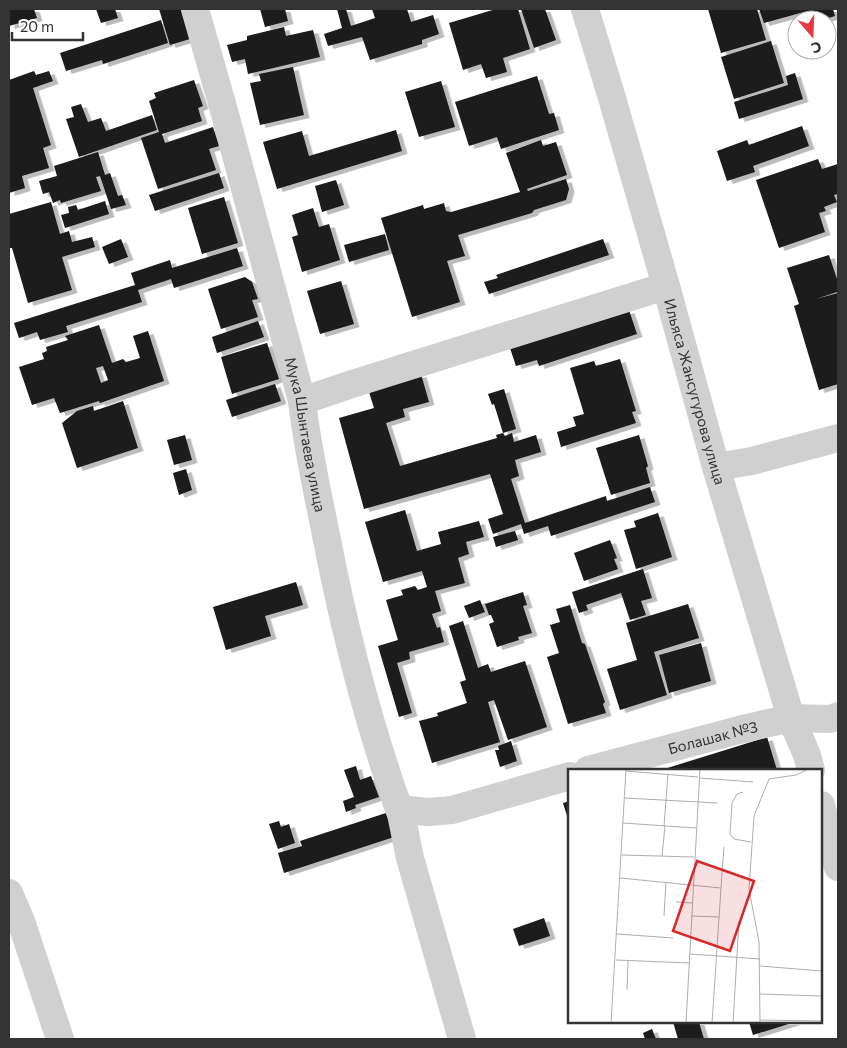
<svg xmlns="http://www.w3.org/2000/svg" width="847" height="1048" font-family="Commissioner,sans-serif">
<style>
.building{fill:#1a1a1a;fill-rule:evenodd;filter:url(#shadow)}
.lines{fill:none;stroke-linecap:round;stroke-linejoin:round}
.minor{stroke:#d0d0d0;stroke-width:28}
.labels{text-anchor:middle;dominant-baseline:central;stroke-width:5;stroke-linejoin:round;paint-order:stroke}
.street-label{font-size:15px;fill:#333;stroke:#fff}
.inset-road{fill:none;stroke:#adadad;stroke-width:1}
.view{fill:#d62828;fill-opacity:0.15;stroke:#d62828;stroke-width:2.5}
.inset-edge{fill:none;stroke:#333;stroke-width:2.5}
</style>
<defs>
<filter id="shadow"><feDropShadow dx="5.5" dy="3" stdDeviation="0" flood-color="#0004"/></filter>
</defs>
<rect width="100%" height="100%" fill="#fff"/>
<g class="building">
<polygon points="9,9 34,9 37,18 9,26"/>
<polygon points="96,9 115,9 118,18 101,23"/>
<polygon points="159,9 181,9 190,39 170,45"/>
<polygon points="260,9 285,9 288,21 265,27"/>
<polygon points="337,9 346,9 351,26 375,18 372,9 399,9 399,10 407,9 411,22 433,15 439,34 422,40 422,44 370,60 362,37 328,46 324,34 342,28"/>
<polygon points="496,9 518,9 530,49 503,58 507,72 486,78 481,64 463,70 449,23"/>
<polygon points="521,9 545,9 556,40 534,48"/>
<polygon points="708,9 757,9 766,40 721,53"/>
<polygon points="759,9 833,9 835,16 822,20 807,20 804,12 764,23"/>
<polygon points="161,20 168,43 103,64 102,60 66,71 60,53"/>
<polygon points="284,27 286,36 313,30 320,57 248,74 245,59 232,62 227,45 247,40 247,36"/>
<polygon points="771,41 784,83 734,99 721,57"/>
<polygon points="293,67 304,115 260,125 250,83 261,81 259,74"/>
<polygon points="34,71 36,75 49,71 53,81 33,88 51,145 43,148 49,168 22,176 25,188 9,193 9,80"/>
<polygon points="795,73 803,99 739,119 734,102 788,85 786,76"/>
<polygon points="537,76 549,114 554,113 559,130 501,149 497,137 469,146 455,102"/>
<polygon points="194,80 203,106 198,108 202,121 162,134 165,143 213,127 219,146 209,149 216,170 158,189 141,138 159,132 149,101 156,98 154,93"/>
<polygon points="441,81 455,127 419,137 405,92"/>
<polygon points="81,104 88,122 101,118 106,131 152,115 157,130 79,157 66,119 74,117 71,107"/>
<polygon points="802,126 809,146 753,166 755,172 727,181 717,151 747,140 749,145"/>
<polygon points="396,130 402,151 277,189 263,142 302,131 309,156"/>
<polygon points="541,140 543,146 556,142 567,175 527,189 528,191 566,179 569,189 566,200 534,210 532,213 458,235 465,256 447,261 460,302 412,317 381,218 423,205 424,209 444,203 446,211 451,212 520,192 506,153"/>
<polygon points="98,152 105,175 110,173 118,196 122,195 126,205 111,209 100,176 96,177 101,191 61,203 60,200 53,203 49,192 43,194 39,181 57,176 54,166"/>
<polygon points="818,159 822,169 838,164 838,194 834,195 837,202 824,207 826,211 819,213 825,232 779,248 756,180"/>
<polygon points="219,173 224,188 155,211 149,195"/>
<polygon points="336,180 344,205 322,212 315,186"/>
<polygon points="224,197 238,243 202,254 188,208"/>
<polygon points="105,201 109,214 65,228 61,215 69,213 68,207 76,205 78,210"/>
<polygon points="51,202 60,234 69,231 72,242 92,237 95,247 62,257 72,290 28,303 12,248 9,248 9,214"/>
<polygon points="313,208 319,227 329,224 340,260 302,272 292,237 298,235 292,215"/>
<polygon points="385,234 389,250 349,262 344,245"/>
<polygon points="121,239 128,257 109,264 102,247"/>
<polygon points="603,239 609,255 489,294 484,282 498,278 496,275"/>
<polygon points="237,248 243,266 174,288 171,279 138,290 142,302 66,326 68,332 40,340 37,332 19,338 14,323 135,285 131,273 170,260 172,268"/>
<polygon points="829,255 837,279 837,292 816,299 838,293 838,384 819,390 794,306 799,304 787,268"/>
<polygon points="245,277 252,282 258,299 252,300 258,317 221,329 208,289"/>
<polygon points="341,281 354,324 320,334 307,291"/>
<polygon points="629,310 637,334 539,366 537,360 516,366 510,348"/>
<polygon points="258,321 264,337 217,353 212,337"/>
<path d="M99,325L112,363L123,359L126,362L140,358L133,336L148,331L164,381L100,403L99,401L60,413L54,398L32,405L19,367L44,359L42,353L47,351L46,347L68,340L65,336ZM103,366L108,380L101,383L96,368Z"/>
<polygon points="267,343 279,379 232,394 221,357"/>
<polygon points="620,359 636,411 632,412 636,423 561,447 557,432 576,426 573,417 584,414 570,368 594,361 596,366"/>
<polygon points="421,374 429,402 403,409 405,417 386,423 400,466 497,438 496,435 503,433 494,404 492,405 488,394 504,389 516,429 503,433 505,436 512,433 514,442 536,435 541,452 515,460 519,476 511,479 525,523 606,496 607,501 650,487 655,502 551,536 548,526 524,534 521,524 493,534 488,519 503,514 490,474 364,509 339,418 374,408 368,389"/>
<polygon points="275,384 281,401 232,417 226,400"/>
<polygon points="123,401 138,448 77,468 62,423 77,411 93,406 94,411"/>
<polygon points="185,435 192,460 174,465 167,440"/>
<polygon points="639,435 648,466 646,468 650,483 611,495 596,448"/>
<polygon points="186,469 192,490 179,495 173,473"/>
<polygon points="405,510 417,551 441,544 438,532 479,521 484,537 466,542 469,554 458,558 465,583 435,591 441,611 432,614 437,628 440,627 444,642 409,652 410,659 397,663 412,713 399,717 378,646 398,640 386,600 403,595 401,590 415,586 418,590 427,587 422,571 383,582 365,522"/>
<polygon points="658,513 672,557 636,569 624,530 636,527 634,521"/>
<polygon points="515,531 518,540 496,547 493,537"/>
<polygon points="610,540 617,558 614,559 618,569 584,581 574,553"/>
<polygon points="643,569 652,598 641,601 646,615 630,620 621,593 586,605 588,610 579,613 572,592"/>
<polygon points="296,582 303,605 265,616 271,636 226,650 213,607"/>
<polygon points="523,592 527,605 523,606 532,633 518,637 519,640 497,647 489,624 494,622 491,615 489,615 485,604"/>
<polygon points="480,600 485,612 469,618 464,606"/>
<polygon points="688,604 699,638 654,652 667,695 620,710 607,669 637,660 626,623"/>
<polygon points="570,605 582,643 585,644 605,702 603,704 606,713 568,724 547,657 559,653 550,625 560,622 556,609"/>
<polygon points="463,621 478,668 488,664 491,672 525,661 547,727 508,740 494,700 488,702 500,742 432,763 419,721 438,716 437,713 467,703 460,682 466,680 449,626"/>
<polygon points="701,643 711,681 669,693 659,655"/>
<polygon points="767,737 777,770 661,770"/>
<polygon points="511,741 517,761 500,767 495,750 499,750 498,746"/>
<polygon points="356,766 360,780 371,776 379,797 355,805 356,808 346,812 343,801 354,797 344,770"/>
<polygon points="570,801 570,822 569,822 563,803"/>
<polygon points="386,813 394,837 284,873 278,853 302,846 300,841"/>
<polygon points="279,821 281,827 289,824 295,843 278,849 269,824"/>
<polygon points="544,918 550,936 519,946 513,929"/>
<polygon points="673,1022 699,1022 704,1039 678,1039"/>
<polygon points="749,1022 795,1022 753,1035"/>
<polygon points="652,1029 656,1039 645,1039 643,1033"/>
</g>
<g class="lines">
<g class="minor">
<path id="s1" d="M195,9L223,107L302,401C307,446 317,490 326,535C344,628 367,720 399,809L428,812L452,810L570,776"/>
<path id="s2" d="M585,9L612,98L666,286L716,467L791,718L807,755L811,770"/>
<polyline points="302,401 352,384 666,286"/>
<polyline points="716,467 752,461 838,438"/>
<path id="s3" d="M588,770L739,730L791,718L830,719L838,716"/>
<polyline points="821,805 838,867"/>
<polyline points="400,809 410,858 462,1039"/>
<polyline points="9,893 21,921 60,1039"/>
</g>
</g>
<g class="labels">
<g class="street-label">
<text stroke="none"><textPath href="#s2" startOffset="398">Ильяса Жансугурова улица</textPath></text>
<text stroke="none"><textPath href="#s1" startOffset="440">Мука Шынтаева улица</textPath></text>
<text stroke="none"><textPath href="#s3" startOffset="129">Болашак №3</textPath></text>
</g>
</g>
<g transform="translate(568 769)">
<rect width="254" height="254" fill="#fff"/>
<path class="inset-road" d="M58,2L130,8M131,9L185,13M175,23L169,25L164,34L162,65L166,70L183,73M57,29L149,34M55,54L128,59M96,57L100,5M54,86L126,88M94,87L97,57M52,109L153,119L144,254M153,119L156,78M108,133L124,134M96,147L98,113M123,147L151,148M49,165L105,169M122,185L192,190M48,191L121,194M192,197L254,202M59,221L60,192M192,225L254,227M192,251L254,252M43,254L58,0M118,254L132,0M165,254L171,152M192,254L191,173L181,120L186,47L201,10L228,6L240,0"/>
<path class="view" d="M129,92L186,112L162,182L105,162Z"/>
<rect width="254" height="254" class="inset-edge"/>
</g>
<rect width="847" height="1048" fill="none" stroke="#333333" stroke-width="20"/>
<g transform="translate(812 35) rotate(161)"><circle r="24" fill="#ffffff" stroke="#adadad"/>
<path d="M0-4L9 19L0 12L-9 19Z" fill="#e63946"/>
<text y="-8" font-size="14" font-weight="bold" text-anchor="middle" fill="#333333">С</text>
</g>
<path d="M12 32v8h71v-8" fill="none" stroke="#333333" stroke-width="2.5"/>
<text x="20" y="32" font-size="15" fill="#333333" stroke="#ffffff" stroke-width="4" paint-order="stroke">20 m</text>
</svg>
